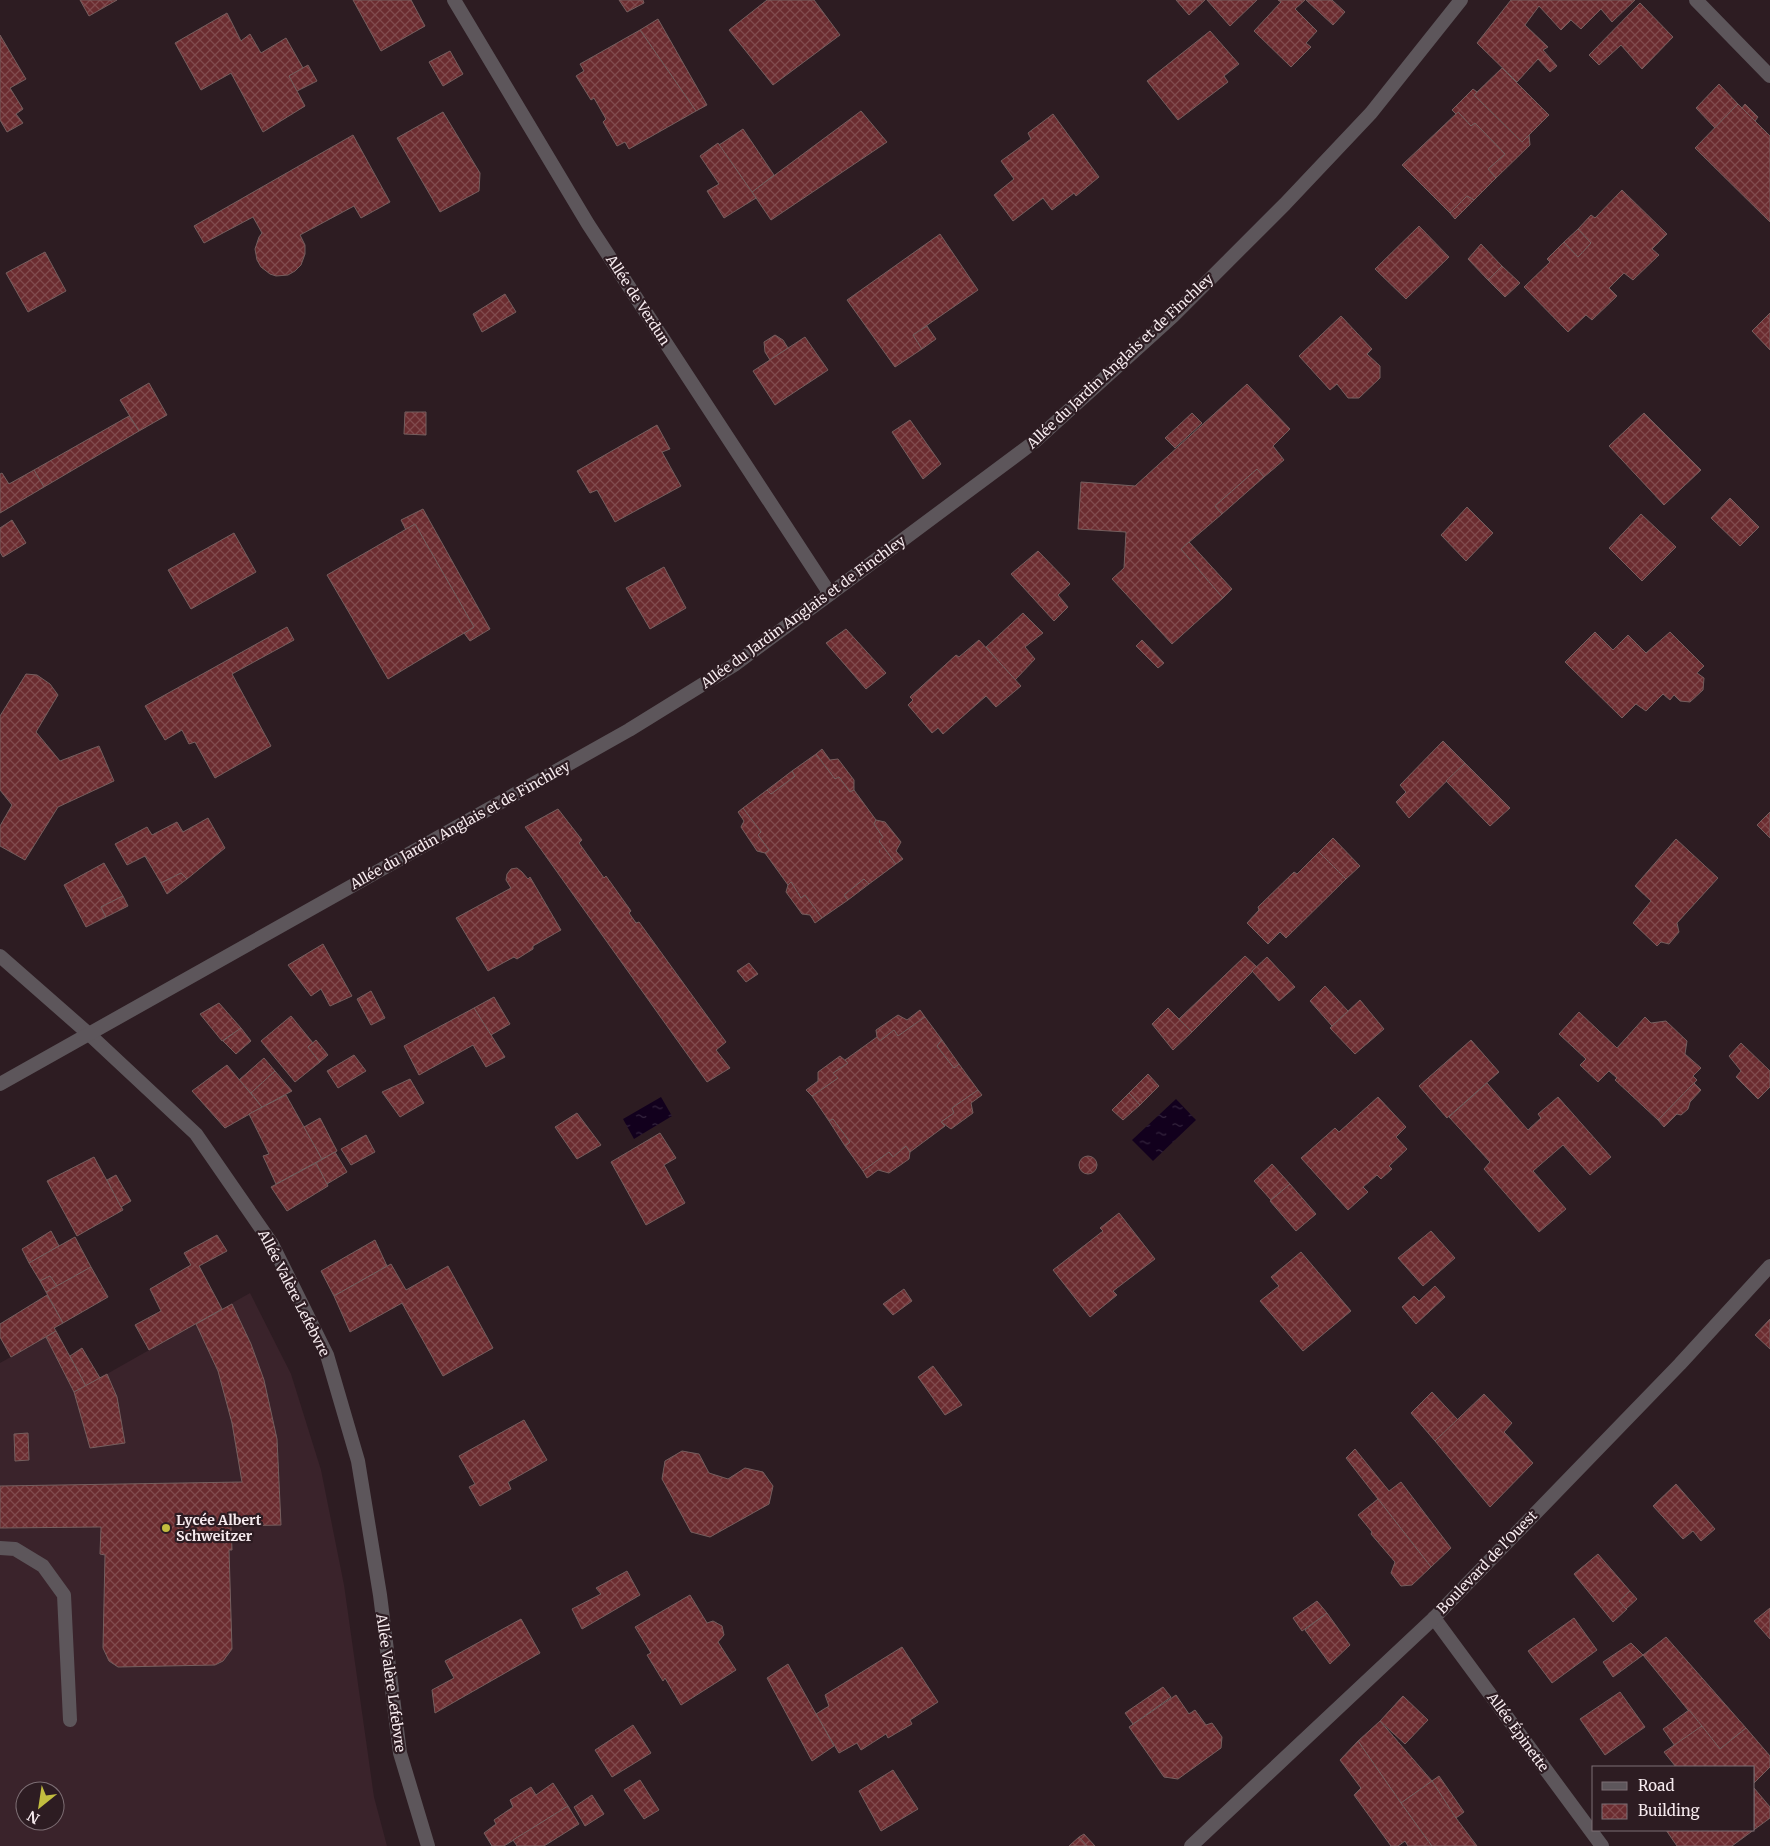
<svg xmlns="http://www.w3.org/2000/svg" width="1770" height="1846" font-family="Merriweather,serif">
<style>
.built{fill:#3a232b;fill-rule:evenodd}
.water{fill:url(#water-ripples)}
.building{fill:url(#building-cross-hatch);stroke:#755e5e}
.lines{fill:none;stroke-linecap:round;stroke-linejoin:round}
.service{stroke:#5d565b;stroke-width:14}
.minor{stroke:#5d565b;stroke-width:14}
.tertiary{stroke:#5d565b;stroke-width:14}
.poi-dot{fill:#c2bd3f;stroke:#2d1c22;stroke-width:2}
.labels{text-anchor:middle;dominant-baseline:central;stroke-width:4.5;stroke-linejoin:round;paint-order:stroke}
.street-label{font-size:14px;fill:#f6eaee;stroke:#2d1c22}
.poi-label{font-size:14px;font-weight:bold;fill:#f6eaee;stroke:#2d1c22;text-anchor:start}
</style>
<defs>
<pattern id="water-ripples" width="26" height="14" patternUnits="userSpaceOnUse" patternTransform="scale(1.25)"><rect width="26" height="14" fill="#12001d"/><path d="M2 4q2-2 4 0t4 0M15 11q2-2 4 0t4 0" fill="none" stroke="#35253e"/></pattern>
<pattern id="building-cross-hatch" width="8" height="8" patternUnits="userSpaceOnUse" patternTransform="scale(1.25)"><rect width="8" height="8" fill="#6b2c30"/><path d="M0 0l8 8M0 8l8-8" fill="none" stroke="#814b4e"/></pattern>
</defs>
<rect width="100%" height="100%" fill="#2d1c22"/>
<path class="built" d="M250,1293L291,1374L321,1470L344,1585L374,1797L387,1846H0V1363L46,1337L75,1392ZM25,1791H55V1821H25Z"/>
<g class="water">
<polygon points="661,1097 672,1116 634,1139 623,1119"/>
<polygon points="1176,1099 1196,1120 1153,1161 1132,1140"/>
</g>
<g class="building">
<polygon points="80,0 117,0 89,16"/>
<polygon points="353,0 411,0 425,26 381,51"/>
<polygon points="619,0 643,0 644,3 627,12"/>
<polygon points="767,0 814,0 840,35 773,85 729,30"/>
<polygon points="1176,0 1205,0 1189,15"/>
<polygon points="1207,0 1257,0 1230,26"/>
<polygon points="1278,0 1305,0 1295,9 1317,31 1306,43 1311,47 1291,67 1254,31 1281,2"/>
<polygon points="1306,0 1332,0 1345,12 1333,25"/>
<polygon points="1511,0 1635,0 1612,22 1601,9 1581,29 1571,20 1561,30 1539,6 1525,25 1548,47 1543,50 1557,66 1550,72 1538,59 1517,82 1477,43"/>
<polygon points="1640,3 1673,37 1642,69 1621,45 1599,65 1589,55"/>
<polygon points="227,13 241,41 250,34 261,53 286,38 303,68 289,76 305,106 263,132 231,73 201,90 175,43"/>
<polygon points="658,19 707,105 696,111 640,30"/>
<polygon points="640,30 696,111 629,149 625,142 617,146 603,122 606,119 594,98 591,100 576,76 584,71 580,64"/>
<polygon points="1210,31 1239,64 1224,76 1228,82 1178,120 1147,81"/>
<polygon points="0,35 26,79 10,88 23,109 16,114 23,123 7,132 0,120"/>
<polygon points="450,51 463,74 443,86 429,62"/>
<polygon points="308,65 317,81 297,91 289,76"/>
<polygon points="1502,68 1549,115 1522,142 1474,95"/>
<polygon points="1719,84 1738,104 1715,128 1696,108"/>
<polygon points="1473,89 1477,92 1474,95 1522,142 1529,135 1530,145 1496,178 1488,169 1505,154 1475,123 1471,126 1458,112 1456,114 1452,110"/>
<polygon points="1738,104 1770,136 1770,222 1695,148"/>
<polygon points="1745,104 1758,117 1755,121 1742,108"/>
<polygon points="861,111 887,142 771,220 752,192"/>
<polygon points="443,112 480,173 479,191 440,212 397,138"/>
<polygon points="1458,112 1471,126 1475,123 1505,154 1488,169 1496,178 1474,200 1467,196 1450,213 1402,165"/>
<polygon points="1053,114 1099,177 1076,196 1074,193 1052,210 1043,198 1013,221 994,195 1014,179 1001,161 1031,139 1028,133"/>
<polygon points="743,129 774,175 752,192 719,145"/>
<polygon points="353,135 390,202 361,218 354,206 300,235 305,245 305,254 301,265 295,271 288,275 276,276 270,274 261,267 257,260 255,249 259,237 262,233 253,217 204,243 194,226"/>
<polygon points="718,143 756,198 724,218 707,191 719,184 700,156"/>
<polygon points="1622,190 1667,234 1652,249 1659,255 1633,280 1624,273 1609,288 1617,296 1592,320 1586,315 1568,332 1524,287 1550,262 1547,259 1564,242 1578,257 1591,243 1578,229 1591,215 1595,218"/>
<polygon points="1467,196 1474,200 1455,219 1450,213"/>
<polygon points="1419,226 1449,257 1406,299 1375,269"/>
<polygon points="1578,229 1591,243 1578,257 1564,242"/>
<polygon points="940,234 978,290 913,335 922,349 895,367 847,300"/>
<polygon points="1481,244 1502,266 1488,280 1468,259"/>
<polygon points="45,252 66,291 28,312 6,273"/>
<polygon points="1502,266 1520,283 1505,297 1488,280"/>
<polygon points="505,294 516,312 482,332 473,314"/>
<polygon points="1770,313 1770,350 1752,331"/>
<polygon points="1341,316 1372,349 1367,354 1380,366 1380,378 1359,398 1348,398 1337,384 1330,390 1299,356"/>
<polygon points="927,326 936,339 922,349 913,335"/>
<polygon points="775,335 783,340 788,348 770,360 765,352 764,342"/>
<polygon points="805,337 828,370 775,405 753,371"/>
<polygon points="149,383 167,415 139,431 120,400"/>
<polygon points="1247,384 1290,429 1273,446 1284,460 1264,477 1257,469 1215,506 1222,514 1181,549 1223,598 1172,644 1112,579 1124,568 1126,532 1078,529 1081,482 1135,486"/>
<polygon points="405,412 426,412 426,435 404,434"/>
<polygon points="1192,413 1202,423 1175,448 1165,438"/>
<polygon points="1644,413 1701,470 1664,505 1609,446"/>
<polygon points="129,416 139,431 44,487 34,470"/>
<polygon points="910,420 941,464 923,479 892,432"/>
<polygon points="657,425 670,449 662,452 681,486 615,522 597,490 590,493 577,471"/>
<polygon points="1257,469 1264,477 1222,514 1215,506"/>
<polygon points="34,470 44,487 0,513 0,474 2,473 9,484"/>
<polygon points="1730,498 1759,527 1740,546 1711,518"/>
<polygon points="1467,507 1493,533 1466,561 1441,535"/>
<polygon points="423,509 490,629 470,641 464,633 474,627 415,524 406,530 401,520"/>
<polygon points="1641,514 1676,547 1642,581 1609,548"/>
<polygon points="12,520 26,543 3,557 0,552 0,528"/>
<polygon points="415,524 474,627 388,679 327,575"/>
<polygon points="234,533 256,572 191,609 168,570"/>
<polygon points="1189,542 1232,589 1223,598 1181,549"/>
<polygon points="1038,551 1070,584 1058,595 1068,607 1054,621 1011,574"/>
<polygon points="664,567 686,608 650,629 626,588"/>
<polygon points="1023,613 1043,633 1025,647 1035,659 1015,680 986,647"/>
<polygon points="287,627 294,640 232,674 271,746 215,778 195,742 189,744 182,730 165,740 145,706"/>
<polygon points="846,629 886,673 866,689 826,643"/>
<polygon points="1595,632 1613,650 1628,635 1646,653 1670,632 1704,666 1697,673 1704,678 1703,690 1690,702 1680,701 1674,695 1670,700 1663,694 1646,711 1636,704 1622,718 1565,662"/>
<polygon points="979,640 1021,686 996,707 986,696 943,734 938,728 932,733 908,705 913,700 910,697 956,655 959,657"/>
<polygon points="1142,640 1164,663 1158,668 1136,646"/>
<polygon points="26,674 37,675 50,684 58,695 36,732 60,761 99,746 114,781 58,807 25,860 0,846 0,826 12,805 0,790 0,716"/>
<polygon points="1443,741 1465,763 1409,818 1396,802 1406,792 1400,785"/>
<polygon points="822,749 830,760 838,759 854,780 854,790 850,792 839,777 835,779 816,754"/>
<polygon points="816,754 835,779 839,777 850,792 854,790 876,820 874,824 883,837 879,841 896,864 869,884 864,879 844,895 848,900 822,918 805,895 801,898 791,882 788,885 765,853 769,850 758,835 761,832 743,808 767,790 771,794 795,776 792,771"/>
<polygon points="1465,763 1510,808 1490,826 1446,781"/>
<polygon points="792,771 795,776 771,794 767,790"/>
<polygon points="743,808 761,832 758,835 769,850 765,853 757,851 741,827 744,821 738,812"/>
<polygon points="558,809 582,840 579,843 604,878 606,876 631,911 629,913 636,923 639,922 726,1042 716,1050 730,1068 707,1082 525,827"/>
<polygon points="1770,812 1770,838 1757,825"/>
<polygon points="208,818 225,848 187,879 181,873 161,883 145,856 127,865 115,844 147,827 152,835 177,822 183,832"/>
<polygon points="876,820 885,822 901,842 896,851 903,859 896,864 879,841 883,837 874,824"/>
<polygon points="1333,838 1360,866 1346,879 1319,852"/>
<polygon points="1676,839 1718,878 1677,923 1679,932 1669,944 1661,942 1657,946 1633,923 1651,901 1635,886"/>
<polygon points="1319,852 1346,879 1286,938 1280,932 1268,944 1247,923 1259,910 1258,907 1294,872 1297,874"/>
<polygon points="104,863 123,896 101,907 106,917 86,927 64,885"/>
<polygon points="517,868 522,872 528,879 530,877 561,930 533,946 533,949 517,959 514,957 488,971 456,918 511,888 506,880 507,874 511,869"/>
<polygon points="181,873 187,879 167,894 161,883"/>
<polygon points="864,879 869,884 848,900 844,895"/>
<polygon points="791,882 801,898 805,895 822,918 815,923 810,915 802,914 786,892 788,885"/>
<polygon points="123,896 128,906 106,917 101,907"/>
<polygon points="323,944 352,996 330,1006 321,989 311,996 288,965"/>
<polygon points="1245,956 1257,967 1192,1032 1179,1019"/>
<polygon points="1267,957 1295,987 1279,1001 1252,971"/>
<polygon points="749,963 758,974 746,982 737,971"/>
<polygon points="1325,986 1348,1011 1332,1026 1310,1001"/>
<polygon points="371,991 385,1018 371,1025 357,999"/>
<polygon points="494,997 510,1024 491,1035 474,1008"/>
<polygon points="1360,1000 1384,1029 1355,1054 1330,1028"/>
<polygon points="219,1003 241,1028 222,1041 200,1014"/>
<polygon points="474,1008 505,1057 486,1067 473,1045 419,1075 404,1046"/>
<polygon points="1168,1008 1192,1032 1173,1050 1152,1024"/>
<polygon points="920,1010 925,1017 898,1036 894,1030 880,1041 877,1037 876,1030 898,1015 907,1020"/>
<polygon points="1579,1012 1617,1048 1645,1017 1651,1023 1666,1021 1687,1041 1685,1054 1701,1068 1693,1076 1697,1080 1658,1120 1615,1080 1617,1078 1609,1071 1598,1082 1580,1065 1586,1059 1559,1034"/>
<polygon points="291,1016 313,1043 308,1047 320,1062 295,1082 261,1041"/>
<polygon points="925,1017 942,1040 937,1046 954,1068 959,1064 978,1090 952,1108 954,1113 941,1122 945,1126 910,1152 906,1146 893,1157 889,1152 863,1171 845,1146 850,1142 833,1119 829,1121 812,1096 838,1078 833,1073 848,1063 845,1060 877,1037 880,1041 894,1030 898,1036"/>
<polygon points="241,1028 251,1041 236,1054 223,1041"/>
<polygon points="316,1040 328,1055 320,1062 308,1047"/>
<polygon points="942,1040 959,1064 954,1068 937,1046"/>
<polygon points="1471,1040 1499,1072 1447,1118 1419,1086"/>
<polygon points="1741,1043 1770,1071 1770,1087 1758,1099 1736,1077 1741,1071 1729,1056"/>
<polygon points="354,1055 366,1071 338,1088 327,1071"/>
<polygon points="840,1056 848,1063 833,1073 838,1078 812,1096 806,1090 818,1081 818,1072"/>
<polygon points="264,1058 275,1071 251,1093 239,1080"/>
<polygon points="227,1065 262,1107 225,1128 192,1091"/>
<polygon points="275,1071 292,1091 262,1107 251,1093"/>
<polygon points="1148,1074 1159,1086 1140,1105 1129,1093"/>
<polygon points="410,1079 424,1103 400,1117 382,1092"/>
<polygon points="1487,1083 1528,1130 1541,1118 1538,1114 1558,1097 1611,1157 1590,1175 1563,1145 1533,1171 1566,1209 1539,1232 1484,1169 1490,1162 1449,1117"/>
<polygon points="1694,1083 1701,1090 1690,1102 1688,1109 1681,1115 1677,1114 1664,1127 1658,1120"/>
<polygon points="978,1090 982,1095 971,1103 973,1113 951,1129 941,1122 954,1113 952,1108"/>
<polygon points="1129,1093 1140,1105 1123,1120 1112,1110"/>
<polygon points="286,1095 322,1159 276,1184 263,1156 269,1154 249,1114"/>
<polygon points="1378,1097 1406,1127 1396,1137 1407,1149 1389,1166 1392,1169 1381,1179 1377,1175 1363,1187 1368,1192 1348,1210 1301,1158 1335,1128 1339,1132"/>
<polygon points="577,1113 601,1145 577,1159 555,1127"/>
<polygon points="320,1118 337,1151 322,1159 304,1127"/>
<polygon points="833,1119 850,1142 845,1146 829,1121"/>
<polygon points="660,1133 676,1158 664,1165 685,1203 646,1225 611,1162"/>
<polygon points="366,1135 375,1152 351,1165 341,1149"/>
<polygon points="906,1146 910,1152 909,1159 889,1173 878,1170 867,1178 863,1171 889,1152 893,1157"/>
<polygon points="335,1152 347,1172 327,1184 316,1163"/>
<circle cx="1088" cy="1165" r="9"/>
<polygon points="94,1157 123,1210 77,1236 47,1181"/>
<polygon points="316,1163 328,1186 287,1211 271,1187"/>
<polygon points="1272,1164 1290,1184 1271,1200 1254,1181"/>
<polygon points="116,1175 131,1201 121,1207 107,1180"/>
<polygon points="1290,1184 1316,1214 1296,1231 1270,1201"/>
<polygon points="1119,1213 1155,1259 1113,1291 1117,1295 1090,1317 1053,1270 1103,1231 1100,1228"/>
<polygon points="51,1231 59,1246 29,1263 22,1249"/>
<polygon points="1431,1231 1455,1258 1423,1286 1398,1258"/>
<polygon points="217,1235 227,1251 199,1266 222,1309 149,1350 135,1325 161,1311 150,1289 191,1265 184,1253"/>
<polygon points="75,1237 91,1267 57,1286 50,1276 40,1281 29,1263"/>
<polygon points="375,1240 387,1266 334,1296 321,1271"/>
<polygon points="1301,1252 1351,1311 1303,1351 1260,1301 1279,1286 1271,1277"/>
<polygon points="391,1264 406,1290 448,1266 493,1348 443,1376 402,1303 350,1332 334,1296"/>
<polygon points="91,1267 108,1297 63,1323 46,1292"/>
<polygon points="50,1276 57,1286 46,1292 40,1281"/>
<polygon points="1435,1286 1445,1297 1416,1324 1402,1307 1414,1296 1419,1301"/>
<polygon points="904,1289 912,1301 893,1315 883,1304"/>
<polygon points="47,1295 63,1323 54,1328 56,1331 11,1357 0,1337 0,1324"/>
<polygon points="232,1304 251,1344 264,1380 277,1439 281,1525 231,1526 232,1550 229,1550 232,1649 223,1661 215,1665 118,1667 109,1661 103,1648 105,1555 100,1554 101,1527 0,1528 0,1486 242,1482 232,1423 218,1371 196,1324"/>
<polygon points="1770,1319 1770,1349 1755,1335"/>
<polygon points="56,1331 86,1386 74,1392 46,1337"/>
<polygon points="82,1348 100,1378 86,1386 70,1356"/>
<polygon points="933,1366 962,1405 945,1415 918,1377"/>
<polygon points="107,1374 117,1397 125,1443 90,1448 74,1392"/>
<polygon points="1432,1392 1458,1420 1435,1441 1411,1413"/>
<polygon points="1484,1394 1512,1423 1504,1432 1533,1463 1490,1507 1435,1441"/>
<polygon points="524,1420 547,1460 508,1482 511,1489 480,1506 469,1487 475,1484 459,1456"/>
<polygon points="28,1433 29,1460 15,1461 14,1434"/>
<polygon points="1355,1449 1389,1491 1401,1482 1451,1548 1431,1567 1346,1458"/>
<polygon points="682,1451 699,1454 709,1473 728,1479 745,1468 763,1472 773,1486 769,1504 710,1537 691,1532 662,1479 665,1461"/>
<polygon points="1676,1484 1715,1529 1701,1541 1693,1531 1683,1539 1653,1506"/>
<polygon points="1378,1499 1431,1567 1412,1585 1401,1586 1391,1573 1395,1562 1371,1534 1372,1532 1358,1515"/>
<polygon points="1598,1554 1630,1591 1619,1601 1627,1609 1613,1622 1574,1574"/>
<polygon points="627,1571 640,1595 582,1629 572,1609 601,1594 596,1588"/>
<polygon points="1630,1591 1637,1599 1626,1609 1619,1601"/>
<polygon points="690,1595 707,1623 713,1621 722,1626 724,1635 718,1642 736,1670 681,1705 665,1678 663,1681 647,1655 651,1653 635,1627"/>
<polygon points="1317,1601 1327,1613 1302,1631 1293,1618"/>
<polygon points="1770,1608 1770,1639 1754,1621"/>
<polygon points="1327,1613 1350,1645 1330,1664 1305,1630"/>
<polygon points="1574,1618 1597,1650 1552,1683 1528,1651"/>
<polygon points="521,1619 540,1653 435,1713 432,1690 454,1678 445,1661"/>
<polygon points="1666,1637 1746,1728 1720,1749 1643,1655"/>
<polygon points="1631,1643 1643,1655 1613,1677 1603,1662"/>
<polygon points="902,1647 938,1702 910,1720 912,1724 888,1738 886,1734 861,1750 857,1743 839,1753 816,1714 829,1706 825,1695"/>
<polygon points="788,1664 834,1746 812,1761 767,1678"/>
<polygon points="1163,1687 1171,1697 1133,1724 1125,1713"/>
<polygon points="1620,1692 1645,1727 1605,1755 1580,1719"/>
<polygon points="1176,1695 1189,1714 1195,1710 1206,1725 1212,1723 1222,1737 1221,1748 1178,1779 1164,1777 1129,1727"/>
<polygon points="1403,1696 1428,1720 1405,1744 1380,1721"/>
<polygon points="1689,1710 1702,1726 1675,1746 1663,1729"/>
<polygon points="1380,1721 1432,1781 1401,1803 1358,1741"/>
<polygon points="633,1725 651,1753 612,1777 595,1750"/>
<polygon points="1702,1726 1720,1749 1746,1728 1770,1756 1770,1767 1754,1783 1754,1767 1676,1767 1664,1752"/>
<polygon points="1358,1741 1401,1803 1432,1846 1408,1846 1405,1841 1398,1846 1391,1846 1354,1795 1361,1788 1340,1760"/>
<polygon points="893,1770 918,1809 881,1831 859,1791"/>
<polygon points="1439,1776 1464,1812 1456,1818 1432,1781"/>
<polygon points="640,1780 659,1810 644,1819 624,1790"/>
<polygon points="1432,1781 1456,1818 1477,1846 1432,1846 1401,1803"/>
<polygon points="553,1783 568,1806 504,1846 492,1846 484,1833 496,1824 494,1820 513,1807 510,1800 531,1787 536,1795"/>
<polygon points="1754,1788 1770,1807 1770,1818 1732,1846 1677,1846 1666,1830 1754,1830"/>
<polygon points="592,1795 604,1814 585,1826 574,1807"/>
<polygon points="568,1806 579,1824 544,1846 517,1846 513,1840"/>
<polygon points="1084,1834 1095,1846 1087,1846 1079,1837"/>
<polygon points="1079,1837 1087,1846 1069,1846"/>
</g>
<g class="lines">
<polyline class="service" points="0,1548 15,1549 43,1566 64,1595 70,1720"/>
<g class="minor">
<polyline points="454,0 588,224 830,594"/>
<polyline points="1696,0 1770,76"/>
<polyline points="0,956 90,1035 196,1134 272,1244 327,1355 358,1461 380,1595 400,1753 428,1846"/>
<polyline points="0,1084 629,730 734,665 830,594 1034,442 1173,316 1285,204 1371,113 1461,0"/>
<polyline points="1434,1618 1602,1846"/>
</g>
<polyline class="tertiary" points="1191,1846 1434,1618 1680,1364 1770,1266"/>
</g>
<circle class="poi-dot" cx="166" cy="1528" r="5"/>
<g class="labels">
<g class="street-label">
<text transform="translate(638 300) rotate(57)">Allée de Verdun</text>
<text transform="translate(1120 361) rotate(-43)">Allée du Jardin Anglais et de Finchley</text>
<text transform="translate(803 612) rotate(-36)">Allée du Jardin Anglais et de Finchley</text>
<text transform="translate(460 825) rotate(-29)">Allée du Jardin Anglais et de Finchley</text>
<text transform="translate(294 1293) rotate(63)">Allée Valère Lefebvre</text>
<text transform="translate(1487 1562) rotate(-46)">Boulevard de l'Ouest</text>
<text transform="translate(391 1683) rotate(82)">Allée Valère Lefebvre</text>
<text transform="translate(1518 1732) rotate(54)">Allée Épinette</text>
</g>
<g class="poi-label">
<text x="176" y="1520">Lycée Albert<tspan x="176" dy="16">Schweitzer</tspan></text>
</g>
</g>
<rect x="1592" y="1766" width="162" height="65" fill="#2d1c22" stroke="#7d6e74"/>
<rect x="1602" y="1782" width="25" height="8" fill="#5d565b" stroke="#7d6e74"/>
<text x="1638" y="1791" font-size="15" fill="#f6eaee">Road</text>
<rect x="1602" y="1804" width="25" height="15" fill="url(#building-cross-hatch)" stroke="#7d6e74"/>
<text x="1638" y="1816" font-size="15" fill="#f6eaee">Building</text>
<g transform="translate(40 1806) rotate(210)"><circle r="24" fill="#2d1c22" stroke="#7d6e74"/>
<path d="M0-4L9 19L0 12L-9 19Z" fill="#c2bd3f"/>
<text y="-8" font-size="14" font-weight="bold" text-anchor="middle" fill="#f6eaee">N</text>
</g>
</svg>
